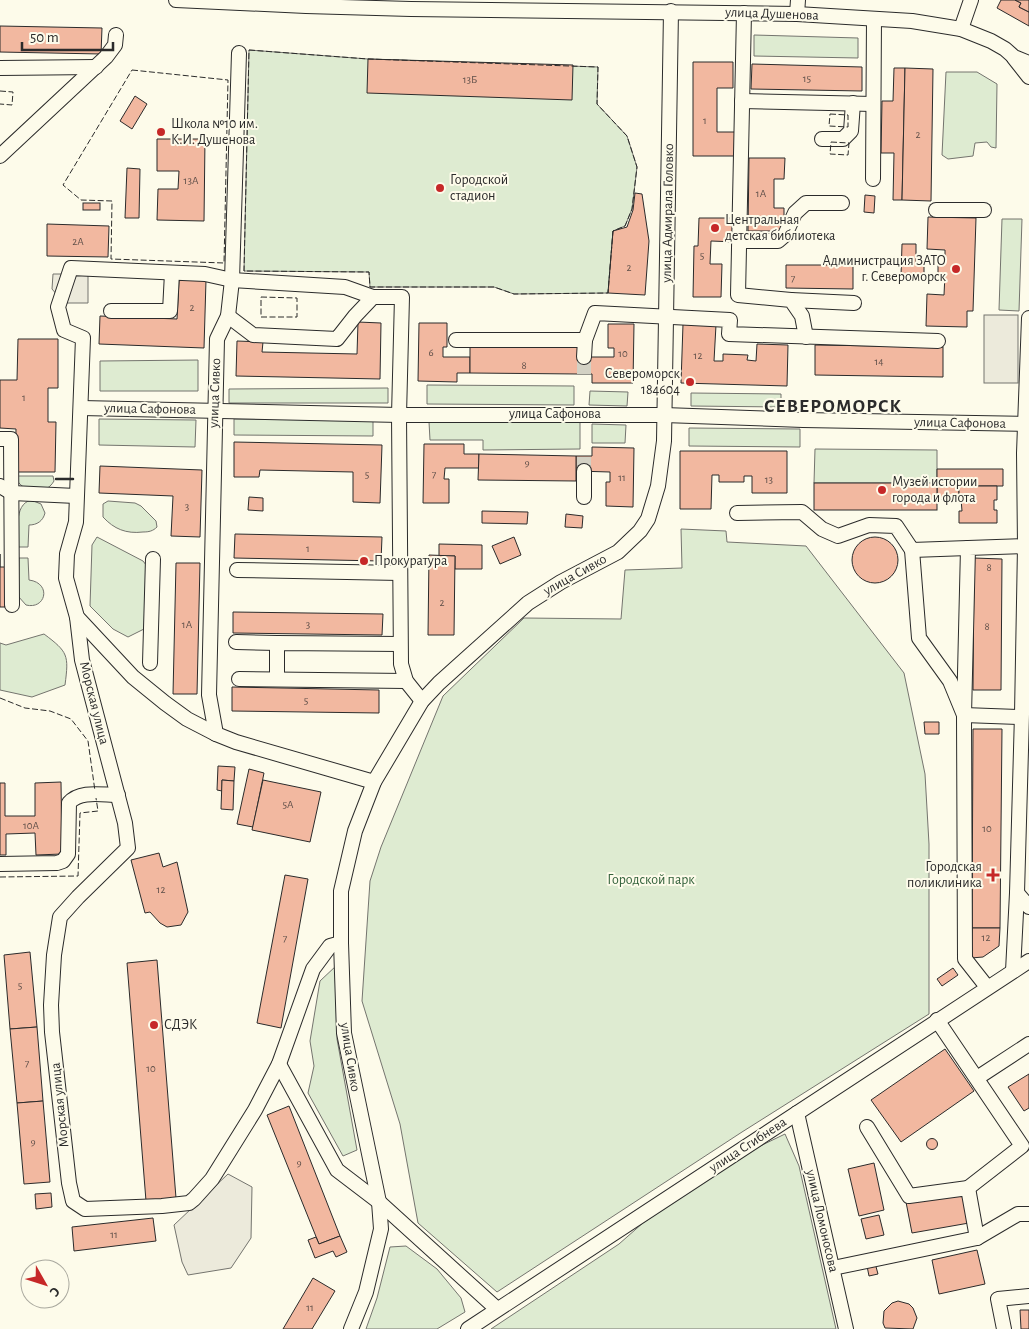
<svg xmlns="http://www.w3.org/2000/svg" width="1029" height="1329" font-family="'Alegreya Sans',sans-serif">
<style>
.green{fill:#deebd1;stroke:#74746e}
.parking{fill:#eceadb;stroke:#74746e}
.building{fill:#f2b8a0;stroke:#2b2b2b}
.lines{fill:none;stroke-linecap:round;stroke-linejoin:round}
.minor-tunnel{stroke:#d3d1c4;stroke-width:14;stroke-dasharray:14 7;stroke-linecap:butt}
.minor-casing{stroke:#2b2b2b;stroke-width:16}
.minor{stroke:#fdfbea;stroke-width:14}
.fence{stroke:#2b2b2b;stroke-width:1;stroke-dasharray:6 2.5;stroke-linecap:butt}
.wall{stroke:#2b2b2b;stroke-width:2.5}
.poi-dot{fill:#c62828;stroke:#fdfbea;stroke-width:2}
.labels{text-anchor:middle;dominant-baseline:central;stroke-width:4;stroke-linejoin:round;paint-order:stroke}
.number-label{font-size:11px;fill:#5d4e48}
.street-label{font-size:14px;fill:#2b2b2b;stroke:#fdfbea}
.poi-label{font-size:14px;fill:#2b2b2b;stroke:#fdfbea;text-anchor:start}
.park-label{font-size:14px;fill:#34623c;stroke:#fdfbea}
.district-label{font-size:19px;font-weight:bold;letter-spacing:1px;fill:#2b2b2b;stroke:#fdfbea}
</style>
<rect width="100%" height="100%" fill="#fdfbea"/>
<g class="green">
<polygon points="754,35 858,38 858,58 754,56"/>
<polygon points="249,50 368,59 598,67 597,104 627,136 637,167 632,209 625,226 613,231 608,293 514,294 494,287 370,287 369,272 244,271"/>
<polygon points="946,72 977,72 997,84 996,148 991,147 987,142 975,143 973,156 948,159 942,155"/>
<polygon points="1002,219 1022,219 1019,311 999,310"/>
<polygon points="198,360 198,391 100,391 100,361"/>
<polygon points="427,385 574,386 574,405 427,404"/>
<polygon points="388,388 388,403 229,403 229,389"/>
<polygon points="590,391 628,392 627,406 589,405"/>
<polygon points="691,393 781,394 781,407 691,406"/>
<polygon points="99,419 196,420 195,447 99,445"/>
<polygon points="234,419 373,420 373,436 234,435"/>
<polygon points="580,421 580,449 483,450 483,440 430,440 429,422"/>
<polygon points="592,424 626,425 625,443 592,443"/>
<polygon points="689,428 800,429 800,447 689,446"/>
<polygon points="815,449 937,450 937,483 814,483"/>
<path d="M15,476H53L54,481C45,497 21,493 15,476Z"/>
<path d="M31,500L41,504L45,513C43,521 37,525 29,525L28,547H18C19,532 13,505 31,500Z"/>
<path d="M108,501L135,503L141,506L156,521L157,527C153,531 149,532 143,532C126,534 114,529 103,517V504Z"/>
<polygon points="681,529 726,531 727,542 806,546 904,673 925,774 929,844 929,1014 742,1132 497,1292 418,1223 400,1124 362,1001 370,881 381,847 443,696 524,618 621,619 625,570 682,568"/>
<polygon points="97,537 143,561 150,570 146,628 128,637 113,629 90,606 92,545"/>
<path d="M19,558H28L29,580C52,583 46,610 26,605L18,596Z"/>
<path d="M44,634C68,652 69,655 65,685L32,697L0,690V643L6,645Z"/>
<polygon points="337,965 337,1039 357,1150 343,1156 308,1093 314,1066 310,1041 320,981"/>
<polygon points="785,1134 799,1166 836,1329 491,1329 619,1244 644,1222 754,1149"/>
<polygon points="406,1246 437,1269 461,1298 465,1312 437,1329 366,1329 377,1298 390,1247"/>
</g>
<g class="parking">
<polygon points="53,274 88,274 88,303 64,303 52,289"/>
<rect x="984" y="315" width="34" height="68"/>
<polygon points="228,1174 252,1187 251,1238 231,1268 188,1275 182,1262 174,1225"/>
</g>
<g class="building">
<polygon points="1001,0 1015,0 1021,3 1019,7 1029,12 1029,26 997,8"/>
<polygon points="1015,0 1029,0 1029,12 1019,7 1021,3"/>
<polygon points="0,26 102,28 101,54 0,52"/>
<polygon points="368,59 573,65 572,100 367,93"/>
<polygon points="693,62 733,62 733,88 717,88 717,132 737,132 737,156 693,156"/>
<polygon points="752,64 862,67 862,91 751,89"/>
<polygon points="894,68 905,68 902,200 893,200 894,153 881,153 882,101 893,101"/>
<polygon points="905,68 933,69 931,201 902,200"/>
<polygon points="135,96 147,104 132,129 120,121"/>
<polygon points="157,139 205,139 204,221 157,220 158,189 178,189 179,171 157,171"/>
<polygon points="749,158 785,158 784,179 774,179 774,208 784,208 784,231 748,231"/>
<polygon points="127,168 140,169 139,218 125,218"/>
<polygon points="635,193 642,194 649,241 645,295 608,293 613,231 627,227 633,210"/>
<polygon points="865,195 875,196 874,213 864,212"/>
<rect x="83" y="203" width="17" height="7"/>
<polygon points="928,217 976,218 973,311 967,311 967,327 926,326 927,294 944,295 945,274 938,274 938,263 945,264 945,250 927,249"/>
<polygon points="699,218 736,218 736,242 711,241 710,264 722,264 721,297 693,297 694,246 698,246"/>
<polygon points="47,224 109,226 108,257 47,256"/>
<polygon points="902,244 916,244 916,264 924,264 924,277 901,276"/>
<polygon points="786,265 853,265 853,289 786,288"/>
<polygon points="179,280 206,280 204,348 99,344 100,316 177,319"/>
<polygon points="358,322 381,323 380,379 236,376 237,341 263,342 262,352 357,354"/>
<polygon points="419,323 447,323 447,347 443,347 443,357 470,357 470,373 457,373 457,382 418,381"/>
<polygon points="608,324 634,324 633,383 592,383 592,374 578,374 578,357 614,357 614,348 608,348"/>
<polygon points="683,324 716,325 714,361 723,361 723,354 748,355 747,360 756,361 757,344 788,345 787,386 681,383"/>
<polygon points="18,339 58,339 58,388 48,388 48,422 56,422 55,472 15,472 16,429 0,428 0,380 17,380"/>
<polygon points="815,345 943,347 943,377 815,375"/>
<polygon points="470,346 578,347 578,374 470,373"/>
<polygon points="234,442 382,445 380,503 353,502 353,472 260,470 259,477 234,477"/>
<polygon points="424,444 464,444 464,454 479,454 479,468 445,468 444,479 449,479 449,503 423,503"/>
<polygon points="592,447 634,448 633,507 606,506 606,482 610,482 610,472 576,471 576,456 592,456"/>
<polygon points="680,451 787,451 787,493 752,493 752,476 744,476 744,482 719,482 719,475 712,475 711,509 680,509"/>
<polygon points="479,454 576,456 576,481 478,480"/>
<polygon points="100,466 202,470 200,537 171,536 173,496 99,493"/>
<polygon points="937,469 1003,469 1003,486 959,486 959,500 937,499"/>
<rect x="814" y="483" width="123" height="27"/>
<polygon points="959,486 997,486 997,500 994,500 994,510 997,510 997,523 959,523 959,511 962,511 961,499 959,500"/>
<polygon points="249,497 263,498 263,511 248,510"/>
<polygon points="482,511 528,512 527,524 482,523"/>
<polygon points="566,514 583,516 582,528 565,527"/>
<polygon points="235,534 382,537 381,561 234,558"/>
<circle cx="875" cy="560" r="23"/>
<polygon points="514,537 521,555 500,564 492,546"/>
<polygon points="439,544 482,545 482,569 455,569 455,556 439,556"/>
<polygon points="0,554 0,567 5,567 5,607 0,607"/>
<polygon points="429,555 455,556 454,635 428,635"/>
<polygon points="974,558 1002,559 1001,690 973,690"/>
<polygon points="176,563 200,563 197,694 173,694"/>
<polygon points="233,612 383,614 382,635 233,633"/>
<polygon points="232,687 379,690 379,713 232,711"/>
<polygon points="924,722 939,722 939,734 925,734"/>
<polygon points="973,729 1002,729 1000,928 972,928"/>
<polygon points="218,766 235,767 234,781 222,780 222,791 217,790"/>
<polygon points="249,769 264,773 253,827 237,824"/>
<polygon points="222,780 234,781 233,810 221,809"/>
<polygon points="263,780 321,792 310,842 252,830"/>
<polygon points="61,782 62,854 36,855 35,833 6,834 6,855 0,855 0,783 5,783 5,816 35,816 35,783"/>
<polygon points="159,853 163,867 177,862 188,912 181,925 167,927 160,923 150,912 145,913 131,860"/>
<polygon points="285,875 308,879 281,1028 257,1023"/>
<polygon points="972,928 1000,928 999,946 983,957 971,958"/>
<polygon points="30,952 37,1027 10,1029 4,955"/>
<polygon points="157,960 176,1198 146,1201 127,963"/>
<polygon points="953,968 958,975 942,986 937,979"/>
<polygon points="37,1027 43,1101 17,1103 10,1029"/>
<polygon points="945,1049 974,1091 901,1142 871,1100"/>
<polygon points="1029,1074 1029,1108 1024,1111 1008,1087"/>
<polygon points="43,1101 50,1182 24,1184 17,1103"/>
<polygon points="289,1106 340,1236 319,1244 267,1115"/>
<circle cx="932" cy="1144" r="5.5"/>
<polygon points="874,1163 884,1210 859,1216 848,1169"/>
<polygon points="963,1192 969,1223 912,1233 906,1202"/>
<polygon points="51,1193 52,1207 36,1209 35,1194"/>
<polygon points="879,1215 884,1235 866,1239 861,1219"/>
<polygon points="153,1218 156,1241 74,1251 72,1227"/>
<polygon points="340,1236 347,1252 336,1257 333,1251 315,1258 308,1240 316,1237 319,1244"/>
<polygon points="977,1250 985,1284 939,1294 932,1260"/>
<polygon points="875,1263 878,1274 869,1276 867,1266"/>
<polygon points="313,1278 335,1291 312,1329 283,1329"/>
<polygon points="898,1301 909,1304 913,1308 917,1318 913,1329 885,1328 883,1323 884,1311 892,1303"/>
<polygon points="1020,1310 1029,1310 1029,1329 1021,1329"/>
</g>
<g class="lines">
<g class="minor-tunnel">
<polyline points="584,374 584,357"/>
<polyline points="584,471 584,456"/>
</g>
<g class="minor-casing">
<g id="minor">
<polyline points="176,0 306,6 411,9 797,14 912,21 961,29 991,41 1005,49 1014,57 1029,63"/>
<polyline points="744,13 738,295 791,300 802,316 806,337"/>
<polyline points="797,14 798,0"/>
<polyline points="961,29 971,0"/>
<polyline points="239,53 232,280 228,316 217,339 209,695 216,734 236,742 374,782"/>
<polyline points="1014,58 1029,77"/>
<polyline points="0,68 96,67"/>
<polyline points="742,101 873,104"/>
<polyline points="822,139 843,139 851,131 853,103"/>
<polyline points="0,156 106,57 115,45 116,35"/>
<polyline points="873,179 874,19"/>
<polyline points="936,210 984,210"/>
<polyline points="740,241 778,241 785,235 795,213 806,203 842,203"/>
<polyline points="791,300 854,303"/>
<polyline points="111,311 170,311 172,273"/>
<polyline points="228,316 253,335 337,339 355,316 373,297"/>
<polyline points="456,340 585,340 595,313 730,320 729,334 938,341"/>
<polyline points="584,357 585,340"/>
<polyline points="81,408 399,415 664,415 803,420 1029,424"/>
<polyline points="0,439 11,439 12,605"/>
<polyline points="584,471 584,497"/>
<polyline points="0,486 12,493 76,496"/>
<polyline points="737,513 802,512 822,529 838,536 869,525 896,526 912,550 968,548"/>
<polyline points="912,550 919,638 950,681 964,715 1021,717"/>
<polyline points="237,570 400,573"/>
<polyline points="77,617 82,660 125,823 128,848 78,897 60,917 54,955 51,1005 52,1032 69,1183 73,1201 85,1209 162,1206 189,1203 194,1199 212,1179 255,1110 279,1064 313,969 330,946 341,943"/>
<polyline points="236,642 277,643"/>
<polyline points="150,663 153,559"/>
<polyline points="239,679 406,681"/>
<polyline points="277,679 277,643 400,644"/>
<polyline points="216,734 187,719 165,703 133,677 77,617 66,578 67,554 76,522 83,338 64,330 58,307 71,268 205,274 232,280 345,287 373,297 402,297 399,415 401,664 406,681 422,701"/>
<path d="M0,864L57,863L63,861L68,854L69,803C80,790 102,795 118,795"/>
<polyline points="1017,893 1029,907"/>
<polyline points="1013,971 1017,893 1022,714 1025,546 1024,453 1029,318"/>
<polyline points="987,987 965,959 964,715 968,548 1029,546"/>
<polyline points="937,1020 1022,1146 968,1188"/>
<polyline points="279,1064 337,1170 379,1202 497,1309"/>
<polyline points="977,1078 1029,1044"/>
<polyline points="797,1113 846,1329"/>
<polyline points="867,1127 909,1196 968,1188 977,1238"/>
<polyline points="833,1268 977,1238 1018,1214 1029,1214"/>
<polyline points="351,1329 366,1292 381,1229 379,1202 344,1033 341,943 341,891 355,831 374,782 422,701 439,683 528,603 561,582 618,552 640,531 648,519 658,486 664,441 671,11"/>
<polyline points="468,1329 1029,961"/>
<polyline points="1004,1329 998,1299 1029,1296"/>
</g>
</g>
<use href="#minor" class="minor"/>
<g class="fence">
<polygon points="249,50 368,59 598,67 597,104 627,136 637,167 632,209 625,226 613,231 608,293 514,294 494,287 370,287 369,272 244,271"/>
<polygon points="132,70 228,80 224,263 111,259 112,201 81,200 63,185"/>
<polyline points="0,91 13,92 12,105 0,104"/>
<polygon points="830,114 848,115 848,127 829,126"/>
<polygon points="831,142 849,143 848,155 830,154"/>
<polygon points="261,297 297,298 297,317 261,317"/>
<polyline points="0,698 25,708 50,711 71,719 88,741 95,791"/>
<polyline points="0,877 78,876 80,813 98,811 96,798"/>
</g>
<polyline class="wall" points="56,479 73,479"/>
</g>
<g class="poi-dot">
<circle cx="161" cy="132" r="5"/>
<circle cx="440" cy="188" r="5"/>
<circle cx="715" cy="228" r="5"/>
<circle cx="956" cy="269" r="5"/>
<circle cx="690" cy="382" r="5"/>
<circle cx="882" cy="490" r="5"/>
<circle cx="364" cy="561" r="5"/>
<path d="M990.5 867.5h5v5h5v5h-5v5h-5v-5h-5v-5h5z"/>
<circle cx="154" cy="1025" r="5"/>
</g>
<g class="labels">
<g class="number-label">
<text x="807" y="78">15</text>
<text x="470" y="79">13Б</text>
<text x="705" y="120">1</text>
<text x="918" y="134">2</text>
<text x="191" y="180">13А</text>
<text x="761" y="193">1А</text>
<text x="78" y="241">2А</text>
<text x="702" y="255">5</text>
<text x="629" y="267">2</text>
<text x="793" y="278">7</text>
<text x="192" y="307">2</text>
<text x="431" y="352">6</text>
<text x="623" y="353">10</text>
<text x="698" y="355">12</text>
<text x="879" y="361">14</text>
<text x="524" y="365">8</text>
<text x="24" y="397">1</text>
<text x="527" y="462">9</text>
<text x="367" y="474">5</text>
<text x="434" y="474">7</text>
<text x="622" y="477">11</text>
<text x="769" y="479">13</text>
<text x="187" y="506">3</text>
<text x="308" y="548">1</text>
<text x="989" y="567">8</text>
<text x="442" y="602">2</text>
<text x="187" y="624">1А</text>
<text x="308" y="624">3</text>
<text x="987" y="626">8</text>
<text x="306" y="700">5</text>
<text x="288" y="804">5А</text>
<text x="31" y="825">10А</text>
<text x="987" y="828">10</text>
<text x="161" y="889">12</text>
<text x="986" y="937">12</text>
<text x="285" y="938">7</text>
<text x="20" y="985">5</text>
<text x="27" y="1063">7</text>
<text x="151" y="1068">10</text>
<text x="33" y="1141">9</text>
<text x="299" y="1162">9</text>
<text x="114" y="1234">11</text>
<text x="310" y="1307">11</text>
</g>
<g class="street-label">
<text transform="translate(772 14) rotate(2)">улица Душенова</text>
<text transform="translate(668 213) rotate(-89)">улица Адмирала Головко</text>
<text transform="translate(215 393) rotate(-88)">улица Сивко</text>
<text transform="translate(150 409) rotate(1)">улица Сафонова</text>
<text x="555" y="414">улица Сафонова</text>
<text transform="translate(960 423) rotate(1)">улица Сафонова</text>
<text transform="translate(575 575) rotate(-29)">улица Сивко</text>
<text transform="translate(94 703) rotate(76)">Морская улица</text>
<text transform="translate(350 1057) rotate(81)">улица Сивко</text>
<text transform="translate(60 1105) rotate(-96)">Морская улица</text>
<text transform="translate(748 1145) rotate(-33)">улица Сгибнева</text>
<text transform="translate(822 1221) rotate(77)">улица Ломоносова</text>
</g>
<g class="poi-label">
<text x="171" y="124">Школа №10 им.<tspan x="171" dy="16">К.И. Душенова</tspan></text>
<text x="450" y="180">Городской<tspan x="450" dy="16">стадион</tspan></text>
<text x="725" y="220">Центральная<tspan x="725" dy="16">детская библиотека</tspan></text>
<text x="946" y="261" text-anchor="end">Администрация ЗАТО<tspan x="946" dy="16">г. Североморск</tspan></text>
<text x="680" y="374" text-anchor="end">Североморск<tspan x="680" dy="16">184604</tspan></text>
<text x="892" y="482">Музей истории<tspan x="892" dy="16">города и флота</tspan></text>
<text x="374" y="561">Прокуратура</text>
<text x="982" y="867" text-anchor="end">Городская<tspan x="982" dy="16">поликлиника</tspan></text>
<text x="164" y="1025">СДЭК</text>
</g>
<g class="park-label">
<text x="651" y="880">Городской парк</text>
</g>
<g class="district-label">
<text x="833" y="406">СЕВЕРОМОРСК</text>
</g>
</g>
<g transform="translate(45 1284) rotate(129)"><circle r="24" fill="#fdfbea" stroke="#a9a89e"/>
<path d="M0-4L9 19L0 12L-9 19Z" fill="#c62828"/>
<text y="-8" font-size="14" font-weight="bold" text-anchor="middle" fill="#2b2b2b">С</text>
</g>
<path d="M22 42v8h91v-8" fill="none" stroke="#2b2b2b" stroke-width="2.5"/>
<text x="30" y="42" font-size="15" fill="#2b2b2b" stroke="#fdfbea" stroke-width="4" paint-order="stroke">50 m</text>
</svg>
